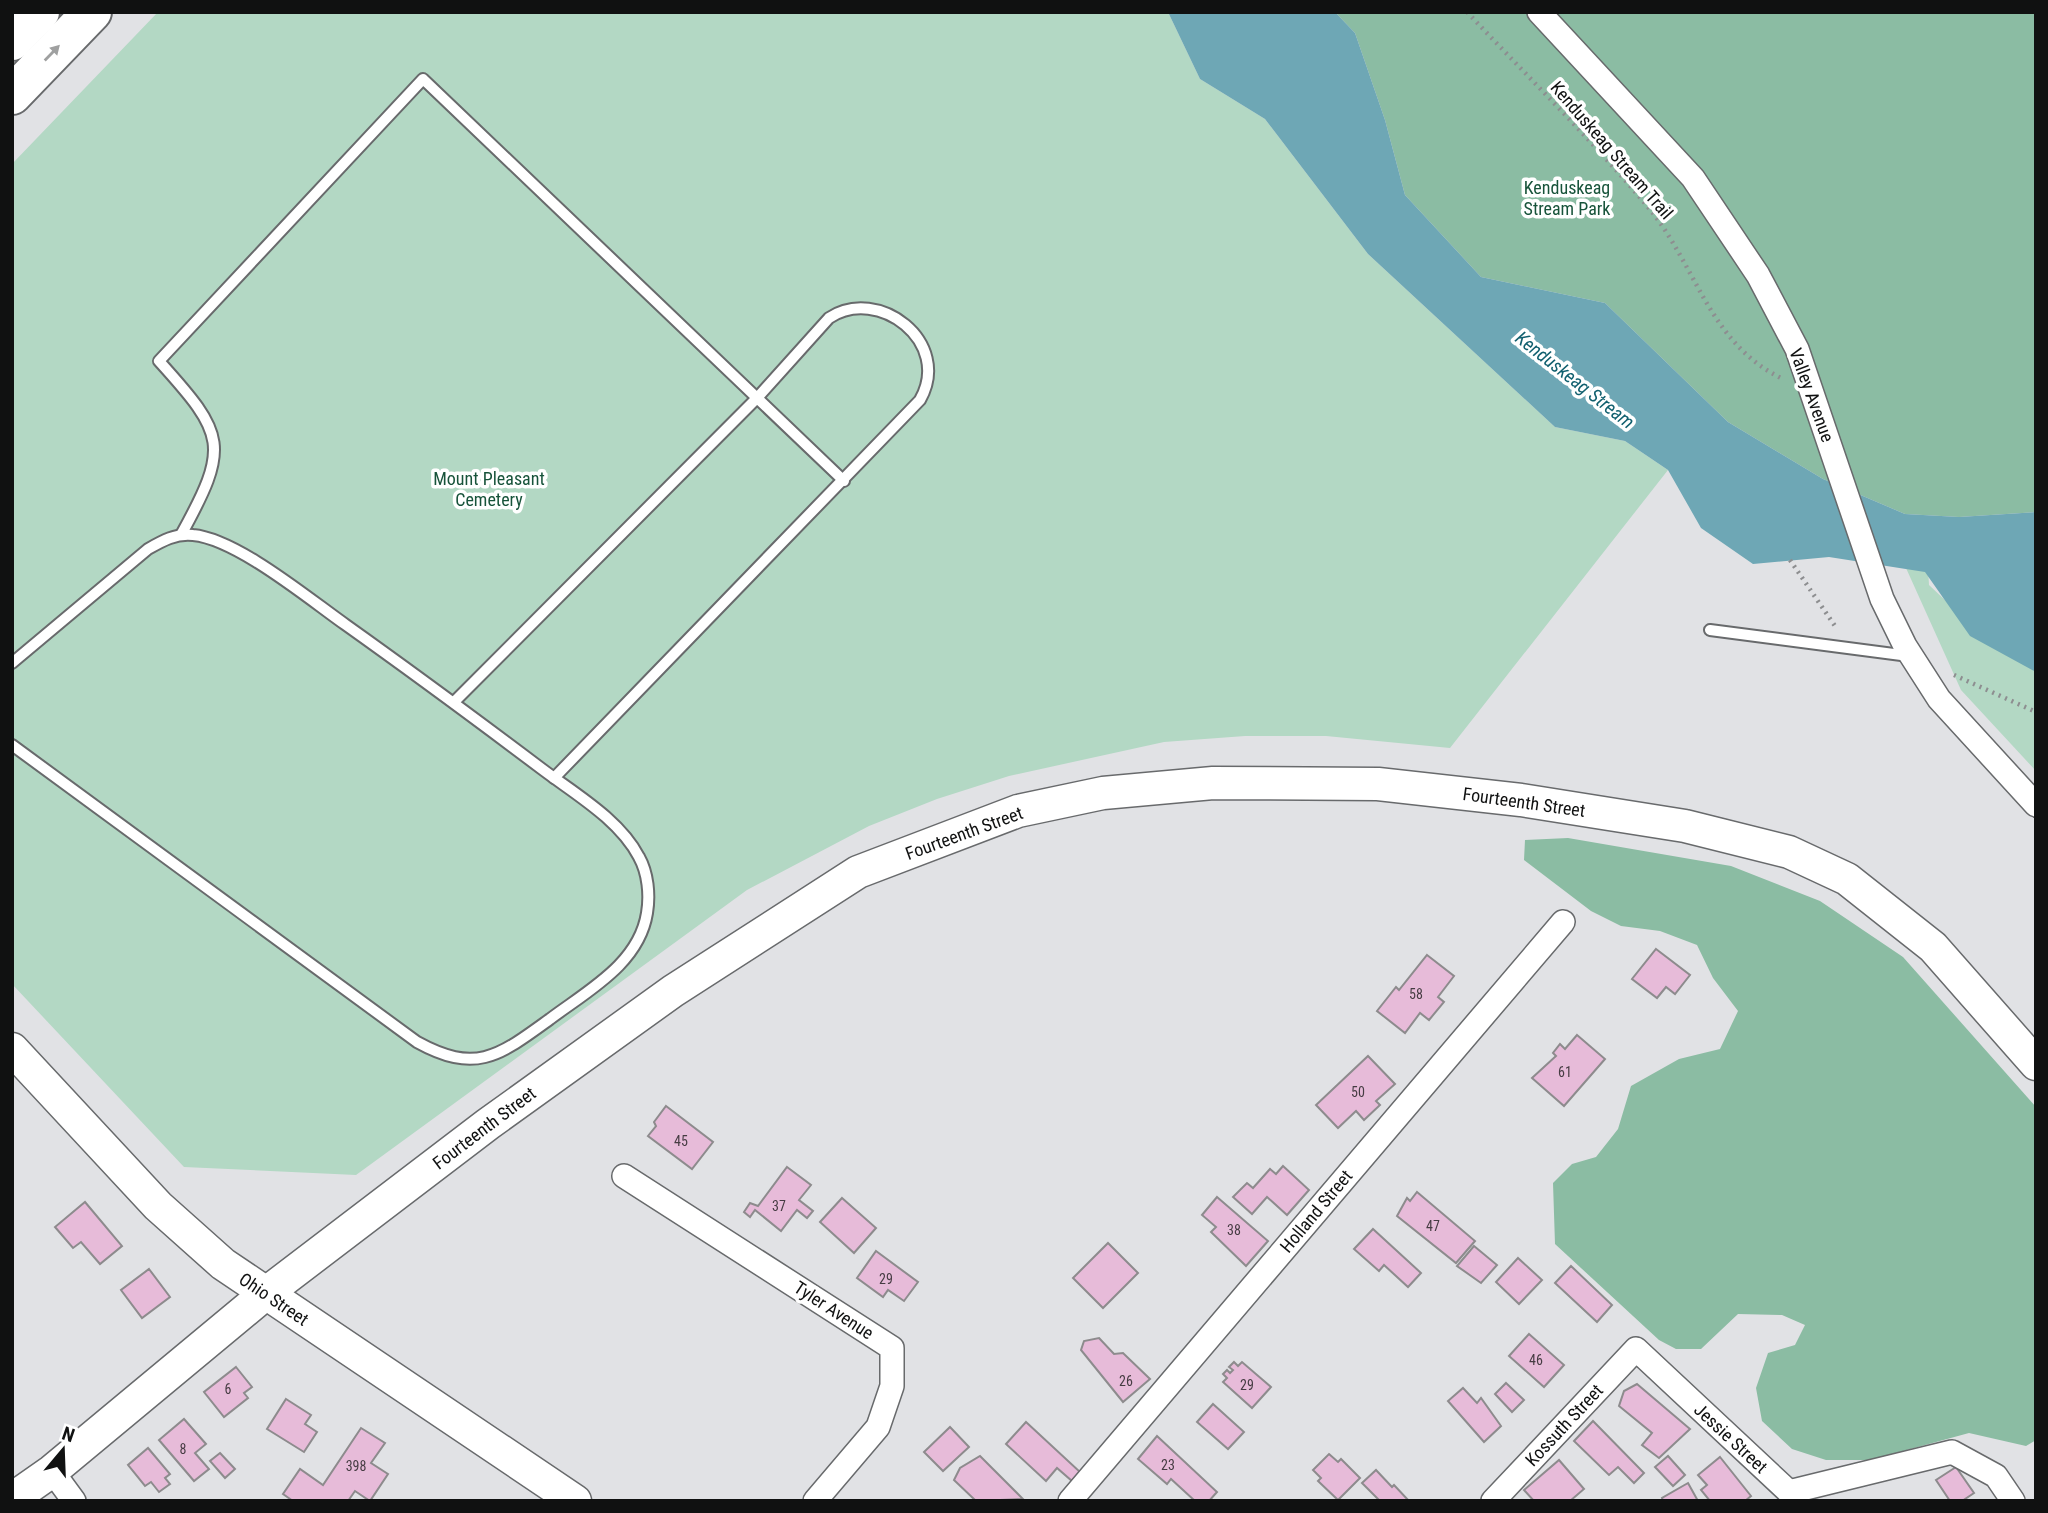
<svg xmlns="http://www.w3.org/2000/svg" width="2048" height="1513" font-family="'Roboto Condensed',sans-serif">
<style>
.green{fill:#b3d8c4}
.forest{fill:#8bbca3}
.water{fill:#6ea7b5}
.building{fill:#e7bbd9;stroke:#8d8b8d;stroke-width:2}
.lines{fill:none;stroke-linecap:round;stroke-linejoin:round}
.lane-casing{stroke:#686a6c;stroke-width:14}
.street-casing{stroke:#686a6c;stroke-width:26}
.secondary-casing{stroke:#686a6c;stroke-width:35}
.highway-casing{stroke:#686a6c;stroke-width:42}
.path{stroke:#8d8e90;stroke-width:4.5;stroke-dasharray:2 5;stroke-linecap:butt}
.lane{stroke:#fff;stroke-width:10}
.street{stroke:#fff;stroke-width:23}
.secondary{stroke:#fff;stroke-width:32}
.highway{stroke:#fff;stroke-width:38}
.oneway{fill:#9fa0a0}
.labels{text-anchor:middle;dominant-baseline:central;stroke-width:7;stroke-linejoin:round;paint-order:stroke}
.number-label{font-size:14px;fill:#463c43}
.street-label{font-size:18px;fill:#101111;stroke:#fff}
.park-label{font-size:18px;fill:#17533a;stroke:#fff}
.water-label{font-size:19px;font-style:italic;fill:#11606f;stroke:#fff}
</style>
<rect width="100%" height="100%" fill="#e1e2e5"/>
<g class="green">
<polygon points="158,12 1168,12 1200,79 1265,119 1368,254 1555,427 1625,441 1668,470 1450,748 1326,736 1245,736 1164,742 1009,776 937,799 869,826 747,890 356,1175 184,1167 12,984 12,164"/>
<polygon points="1906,568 1928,568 1929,585 1998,650 2036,670 2036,771 1961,690"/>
</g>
<g class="forest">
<polygon points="1335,12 2036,12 2036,512 1959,517 1905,514 1823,479 1728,422 1605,303 1481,277 1405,195 1385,120 1355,33"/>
<polygon points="1568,838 1731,866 1820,901 1903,957 2036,1107 2036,1440 2026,1446 1969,1433 1870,1460 1826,1460 1792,1449 1762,1421 1756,1388 1768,1353 1795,1345 1805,1325 1782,1315 1738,1314 1701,1349 1676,1349 1659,1340 1555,1244 1553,1183 1572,1164 1596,1157 1618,1129 1631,1086 1679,1059 1720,1049 1738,1011 1713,978 1697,945 1660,931 1621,926 1591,911 1524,860 1525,840"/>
</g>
<polygon class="water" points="1168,12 1335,12 1355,33 1385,120 1405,195 1481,277 1605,303 1728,422 1823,479 1905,514 1959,517 2036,512 2036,672 1970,636 1925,572 1829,557 1753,564 1701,528 1668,470 1625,441 1555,427 1368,254 1265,119 1200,79"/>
<g class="building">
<polygon points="1656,949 1690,975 1675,994 1666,987 1657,998 1632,979"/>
<polygon points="1427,955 1454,976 1438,997 1444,1002 1429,1020 1420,1013 1405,1033 1377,1011 1396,987 1399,990"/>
<polygon points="1577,1035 1605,1059 1564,1106 1532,1078 1556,1056 1553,1053 1560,1044 1565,1049"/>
<polygon points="1368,1056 1395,1084 1376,1101 1380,1105 1364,1120 1356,1111 1338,1128 1316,1105"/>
<polygon points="666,1106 713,1142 692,1169 648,1136 656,1126 654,1122"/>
<polygon points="1283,1166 1309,1190 1287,1215 1267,1197 1252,1214 1233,1197 1247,1183 1253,1188 1270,1169 1276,1174"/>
<polygon points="787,1167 811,1185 799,1200 813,1211 807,1218 797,1210 781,1231 755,1210 750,1217 744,1212 750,1203 758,1206"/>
<polygon points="1417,1192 1475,1241 1456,1263 1397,1216 1407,1198 1410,1201"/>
<polygon points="1217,1197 1268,1241 1246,1266 1211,1232 1216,1227 1202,1215"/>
<polygon points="842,1198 876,1228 854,1253 820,1222"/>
<polygon points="85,1202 122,1246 100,1264 81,1242 73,1248 55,1227"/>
<polygon points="1373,1229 1421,1273 1408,1287 1384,1265 1379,1271 1354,1249"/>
<polygon points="1108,1243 1138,1273 1103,1308 1073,1278"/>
<polygon points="1474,1246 1497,1265 1481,1283 1457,1266"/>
<polygon points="876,1251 918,1282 904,1301 888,1290 883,1297 857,1278"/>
<polygon points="1518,1258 1542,1280 1519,1304 1496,1282"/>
<polygon points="1571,1266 1612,1305 1597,1322 1555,1283"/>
<polygon points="149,1269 170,1297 142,1318 121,1290"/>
<polygon points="1529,1334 1564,1365 1544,1387 1509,1356"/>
<polygon points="1099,1338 1114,1354 1123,1353 1150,1379 1123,1402 1081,1350 1084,1341"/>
<polygon points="1234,1362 1238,1366 1242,1362 1271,1387 1252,1408 1223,1382 1227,1378 1223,1374 1227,1370 1230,1373 1233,1370 1229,1367"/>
<polygon points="236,1367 252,1387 244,1393 248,1398 224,1417 204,1392"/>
<polygon points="1506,1383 1524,1400 1512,1412 1495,1394"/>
<polygon points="1637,1384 1690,1429 1659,1458 1642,1445 1652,1433 1619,1406 1624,1391"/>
<polygon points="1463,1388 1477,1403 1481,1398 1501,1426 1484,1442 1448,1401"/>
<polygon points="286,1399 311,1415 305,1424 317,1432 304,1452 267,1429"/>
<polygon points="1213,1404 1244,1432 1228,1449 1197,1422"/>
<polygon points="184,1419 206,1444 195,1453 209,1469 194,1481 159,1440"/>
<polygon points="1593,1421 1644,1473 1634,1483 1618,1467 1609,1475 1574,1441"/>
<polygon points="1026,1422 1080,1472 1072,1481 1057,1468 1046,1481 1006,1444"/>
<polygon points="950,1427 969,1447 943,1471 924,1452"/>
<polygon points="361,1428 385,1443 371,1463 388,1474 370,1501 355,1491 348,1501 293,1501 283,1494 300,1469 323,1485"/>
<polygon points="1157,1436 1217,1492 1209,1501 1195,1501 1171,1479 1167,1484 1138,1459"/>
<polygon points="148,1448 170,1474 165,1478 170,1484 159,1492 151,1482 145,1486 128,1465"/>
<polygon points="220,1453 235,1469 225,1478 210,1461"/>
<polygon points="1329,1454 1338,1462 1341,1459 1360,1478 1338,1500 1318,1481 1321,1478 1313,1470"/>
<polygon points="980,1456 1023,1499 976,1501 954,1480 960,1468"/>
<polygon points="1668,1456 1685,1475 1673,1486 1655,1467"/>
<polygon points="1720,1457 1751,1496 1745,1501 1710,1501 1701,1490 1707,1485 1698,1475"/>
<polygon points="1559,1460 1584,1489 1570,1501 1534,1501 1524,1490"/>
<polygon points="1956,1467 1974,1493 1962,1501 1950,1501 1936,1480"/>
<polygon points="1376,1470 1392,1487 1394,1485 1409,1501 1376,1501 1378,1499 1362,1483"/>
<polygon points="1688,1483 1698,1501 1663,1501 1662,1498"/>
</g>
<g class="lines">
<g class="lane-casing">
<g id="lane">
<path d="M181,535C230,446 226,435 159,361L423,79L844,481"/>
<polyline points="1710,630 1909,656"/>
<path d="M12,663L148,549C162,541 176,533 193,535C237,539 309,599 346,625C412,672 477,720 542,769C575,794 619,819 639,857C648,873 650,895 647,913C639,964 587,991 550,1019C500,1055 477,1075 417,1042L12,745"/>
<path d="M454,702L757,398L829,318C878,285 953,342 920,400L554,778"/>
</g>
</g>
<g class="street-casing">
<g id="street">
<polyline points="1539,12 1693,178 1758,275 1797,349 1882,599 1905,646 1939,699 2036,805"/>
<polyline points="624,1176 892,1348 892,1386 878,1427 815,1501"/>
<polyline points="52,1471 74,1501"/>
<polyline points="1070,1501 1563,922"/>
<polyline points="1493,1501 1636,1349 1789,1492 1952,1452 1996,1476 2013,1501"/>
</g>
</g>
<g class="secondary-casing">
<g id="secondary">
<polyline points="12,1049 158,1206 223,1264 575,1501"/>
<polyline points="12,1499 52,1471 265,1294 488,1124 673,991 858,872 1018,811 1103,793 1213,783 1378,784 1521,800 1685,826 1789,852 1847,879 1933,947 2036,1064"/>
</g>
</g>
<g class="highway-casing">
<g id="highway">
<polyline points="12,41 40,12"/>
<polyline points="12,95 92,12"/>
</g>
</g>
<g class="path">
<path d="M1467,12C1528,77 1591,139 1648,207C1697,266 1709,344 1783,379"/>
<polyline points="1790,560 1837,629"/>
<polyline points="1954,675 2036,712"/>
</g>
<use href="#lane" class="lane"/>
<use href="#street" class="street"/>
<use href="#secondary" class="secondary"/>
<use href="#highway" class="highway"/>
</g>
<defs><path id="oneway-solid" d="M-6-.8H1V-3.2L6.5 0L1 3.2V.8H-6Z" transform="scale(1.75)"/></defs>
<use class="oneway" href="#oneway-solid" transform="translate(52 53) rotate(-46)"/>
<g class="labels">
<g class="number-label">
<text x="1416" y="994">58</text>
<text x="1565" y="1072">61</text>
<text x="1358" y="1092">50</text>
<text x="681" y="1141">45</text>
<text x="779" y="1206">37</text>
<text x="1433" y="1226">47</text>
<text x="1234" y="1230">38</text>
<text x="886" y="1279">29</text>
<text x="1536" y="1360">46</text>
<text x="1126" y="1381">26</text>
<text x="1247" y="1385">29</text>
<text x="228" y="1389">6</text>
<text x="183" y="1449">8</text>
<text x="1168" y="1465">23</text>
<text x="356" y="1466">398</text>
</g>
<g class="street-label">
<text transform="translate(1612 150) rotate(49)">Kenduskeag Stream Trail</text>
<text transform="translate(1812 395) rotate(70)">Valley Avenue</text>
<text transform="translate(1524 802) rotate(8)">Fourteenth Street</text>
<text transform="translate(964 833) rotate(-20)">Fourteenth Street</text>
<text transform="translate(484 1128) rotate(-37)">Fourteenth Street</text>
<text transform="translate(1316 1211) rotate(-50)">Holland Street</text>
<text transform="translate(274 1299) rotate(34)">Ohio Street</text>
<text transform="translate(834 1310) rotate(33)">Tyler Avenue</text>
<text transform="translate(1564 1425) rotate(-47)">Kossuth Street</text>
<text transform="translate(1731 1438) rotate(43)">Jessie Street</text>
</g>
<g class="park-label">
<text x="1567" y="187">Kenduskeag<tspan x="1567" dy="21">Stream Park</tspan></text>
<text x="489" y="478">Mount Pleasant<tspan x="489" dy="21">Cemetery</tspan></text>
</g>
<g class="water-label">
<text transform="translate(1575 380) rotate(38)">Kenduskeag Stream</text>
</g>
</g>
<rect width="2048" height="1513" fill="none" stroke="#101111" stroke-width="28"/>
<g transform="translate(63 1450) rotate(19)" stroke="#ffffff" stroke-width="5" paint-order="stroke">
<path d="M0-5L12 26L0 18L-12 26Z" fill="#101111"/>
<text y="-10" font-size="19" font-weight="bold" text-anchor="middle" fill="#101111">N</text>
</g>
</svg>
